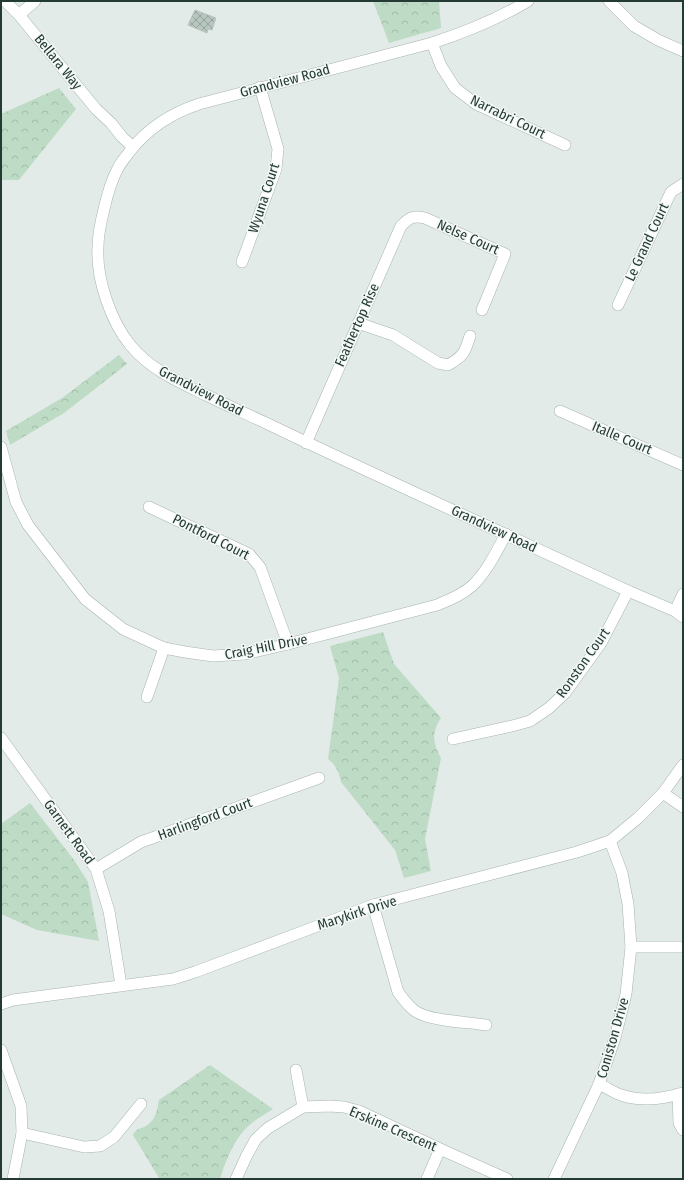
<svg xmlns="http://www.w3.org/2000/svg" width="684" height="1180" font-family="'Fira Sans Condensed',sans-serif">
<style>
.forest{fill:url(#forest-crowns)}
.building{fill:url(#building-cross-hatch);stroke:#b6c5be}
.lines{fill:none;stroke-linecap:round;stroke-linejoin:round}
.street-casing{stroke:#a6b3af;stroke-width:12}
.street{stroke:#fff;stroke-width:11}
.labels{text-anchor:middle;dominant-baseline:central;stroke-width:3;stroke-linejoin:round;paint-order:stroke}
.street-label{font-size:14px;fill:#243b35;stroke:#f3f8f6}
</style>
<defs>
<pattern id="forest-crowns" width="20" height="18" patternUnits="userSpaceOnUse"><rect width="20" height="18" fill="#bddbc5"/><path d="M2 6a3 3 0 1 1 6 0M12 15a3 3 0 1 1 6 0" fill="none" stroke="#a2bdaa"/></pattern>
<pattern id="building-cross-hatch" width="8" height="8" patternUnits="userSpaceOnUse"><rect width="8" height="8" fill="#b8c6c0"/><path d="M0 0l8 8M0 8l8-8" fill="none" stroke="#95a29d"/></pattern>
</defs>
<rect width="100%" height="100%" fill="#e3ebe8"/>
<g class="forest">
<polygon points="373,1 439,1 441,28 389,43"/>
<polygon points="59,88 76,109 19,180 1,180 1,114"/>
<polygon points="119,355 127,364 64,413 10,445 6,431 62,398"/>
<path d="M383,632L394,664L441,718C431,733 433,744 441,758L425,839L431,871L404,878L395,850L341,782C339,772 336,765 328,759L339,678L330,646Z"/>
<polygon points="30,803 74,860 88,882 99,941 37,930 1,914 1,824"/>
<path d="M210,1065L273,1109C262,1116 249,1123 241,1134C231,1147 225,1163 220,1179H162L159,1178L133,1135C138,1127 138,1130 146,1126C156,1120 157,1110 159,1100Z"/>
</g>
<polygon class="building" points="195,10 216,18 212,30 208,29 207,33 188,25"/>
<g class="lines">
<g class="street-casing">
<g id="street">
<polyline points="5,1 19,15 96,109 111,123 122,137 133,147"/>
<path d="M528,1C498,19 466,32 432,43L199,104C172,113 148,128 130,151C126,157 121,162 118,168C111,181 107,196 104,209C101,221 98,234 98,247C96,279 111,322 131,346C151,370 179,382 206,395C226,405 247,414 268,424C387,481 508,535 628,591L675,611L683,617"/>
<polyline points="609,1 634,26 658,40 683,51"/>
<polyline points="19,15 35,1"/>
<polyline points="432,43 441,66 455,88 476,104 565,145"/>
<polyline points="242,262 276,169 278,149 260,87"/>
<polyline points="618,305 671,192 683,184"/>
<path d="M358,323L393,335L438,363L448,365C464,356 465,352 470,336"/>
<polyline points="560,411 683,465"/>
<path d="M306,443L401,226C409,218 413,215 425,218L505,254L482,310"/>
<path d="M1,447L16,502L28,525L85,599L123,629L164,648L185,652L213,656L245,654L288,644L437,605C449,600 462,595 472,586C486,573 497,551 506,534"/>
<polyline points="149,507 249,554 260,567 288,644"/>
<polyline points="675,611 683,594"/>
<polyline points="147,697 164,648"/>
<polyline points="1,738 96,869 109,911 121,985"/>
<polyline points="453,739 512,726 530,721 549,708 565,693 601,643 628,591"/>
<polyline points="663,793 683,807"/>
<polyline points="96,869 141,842 319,778"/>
<path d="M373,905L398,992C403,999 408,1006 415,1011C430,1021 467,1022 486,1025"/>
<polyline points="631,947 683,947"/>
<polyline points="1,1004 13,1000 173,979 195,972 373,905 577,852 610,841 638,818 663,793 683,765"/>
<polyline points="1,1050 21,1106 22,1133 13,1179"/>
<polyline points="296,1070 303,1107"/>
<path d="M599,1084C606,1087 614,1093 621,1095C641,1102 663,1099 683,1093"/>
<polyline points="678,1094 679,1123 683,1130"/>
<polyline points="22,1133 84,1147 100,1146 114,1137 141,1104"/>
<polyline points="236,1179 247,1155 256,1139 268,1128 303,1107 330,1106 344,1107 359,1111 440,1149 507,1179"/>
<polyline points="427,1179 440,1149"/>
<polyline points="554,1179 599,1084 615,1038 626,994 631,947 628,904 622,873 610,841"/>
</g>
</g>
<use href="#street" class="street"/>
</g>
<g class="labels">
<g class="street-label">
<text transform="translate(58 62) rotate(51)">Bellara Way</text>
<text transform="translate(285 81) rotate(-15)">Grandview Road</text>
<text transform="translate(508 117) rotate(26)">Narrabri Court</text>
<text transform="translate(264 198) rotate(-72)">Wyuna Court</text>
<text transform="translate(468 237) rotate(24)">Nelse Court</text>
<text transform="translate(647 242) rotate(-65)">Le Grand Court</text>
<text transform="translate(357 325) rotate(-66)">Feathertop Rise</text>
<text transform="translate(201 391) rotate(27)">Grandview Road</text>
<text transform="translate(622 438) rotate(23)">Italle Court</text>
<text transform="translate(494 529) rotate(25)">Grandview Road</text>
<text transform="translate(211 537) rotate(27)">Pontford Court</text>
<text transform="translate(266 647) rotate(-11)">Craig Hill Drive</text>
<text transform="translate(583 663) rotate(-55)">Ronston Court</text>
<text transform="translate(205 819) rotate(-20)">Harlingford Court</text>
<text transform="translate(69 832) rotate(54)">Garnett Road</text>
<text transform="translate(357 913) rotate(-18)">Marykirk Drive</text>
<text transform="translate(613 1038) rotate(-74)">Coniston Drive</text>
<text transform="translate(393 1129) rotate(23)">Erskine Crescent</text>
</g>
</g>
<rect width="684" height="1180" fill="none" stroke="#243b35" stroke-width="4"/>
</svg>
